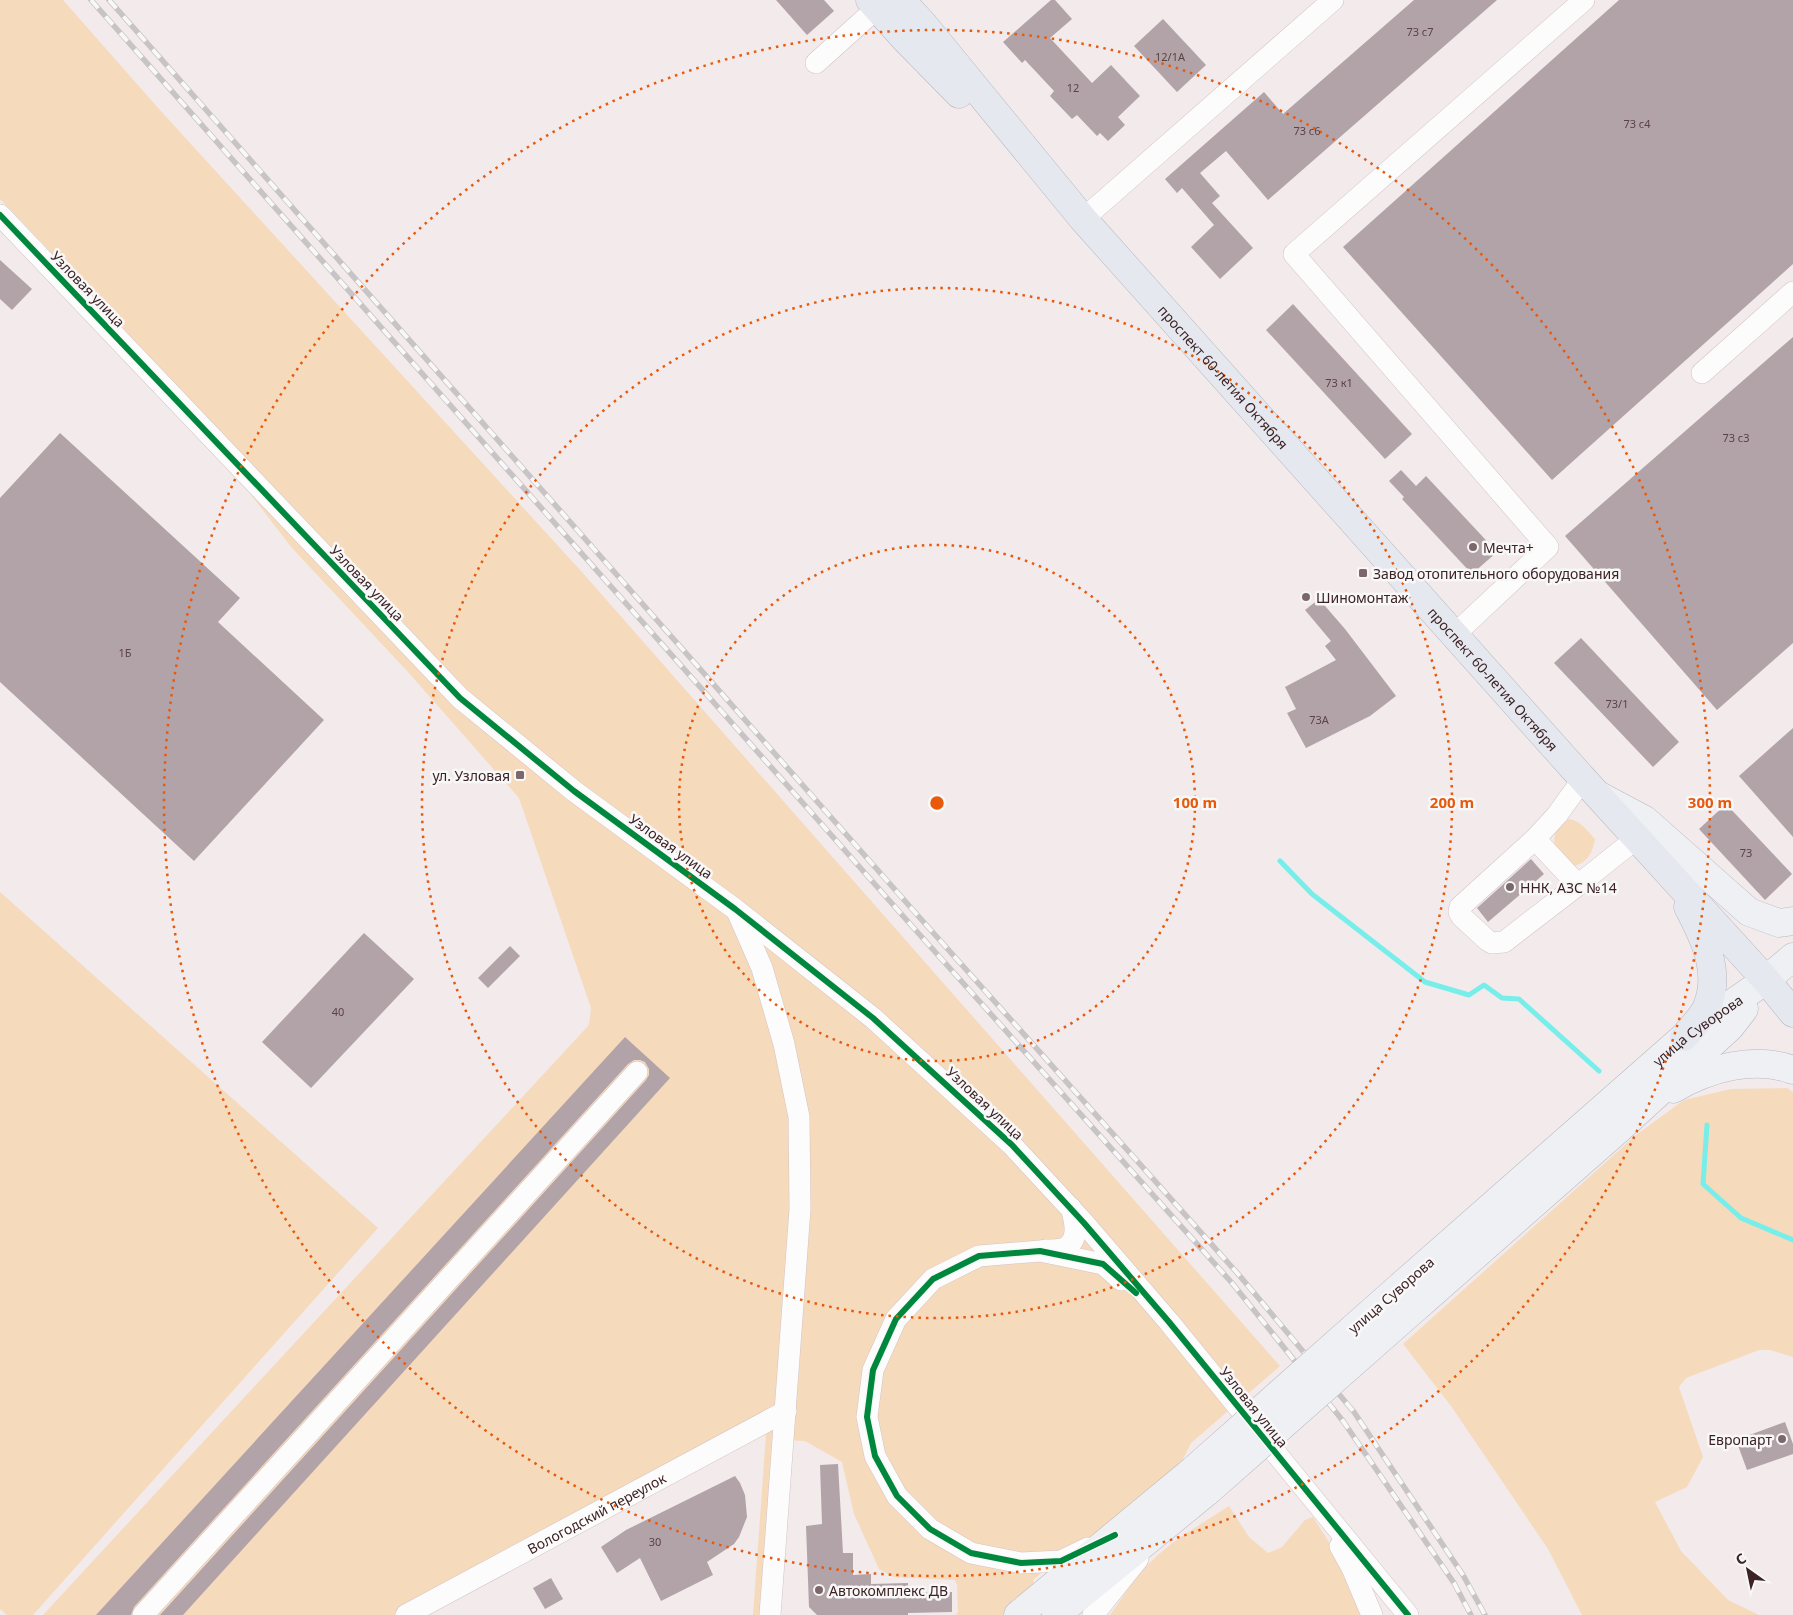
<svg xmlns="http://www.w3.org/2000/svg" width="1793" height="1615" font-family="'Noto Sans',sans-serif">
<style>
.green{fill:#f6dabc}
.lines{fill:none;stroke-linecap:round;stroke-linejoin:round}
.stream{stroke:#77eeea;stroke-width:5}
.building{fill:#b2a3a8}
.minor-casing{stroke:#d4c3c5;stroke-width:22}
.major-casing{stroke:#b9b9c0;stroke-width:29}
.highway-casing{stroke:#b9b9c0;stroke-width:29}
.minor{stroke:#fdfcfc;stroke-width:21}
.major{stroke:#eef0f4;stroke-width:28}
.highway{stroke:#e5e9ef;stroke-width:28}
.rail-casing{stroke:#c8c3c4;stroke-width:5.5}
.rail{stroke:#f8f8f8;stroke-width:4;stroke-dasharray:11;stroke-linecap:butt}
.major-bridge-casing{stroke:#b9b9c0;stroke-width:29;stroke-linecap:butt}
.major-bridge{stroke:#eef0f4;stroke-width:28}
.cycleway-casing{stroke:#f8f8f8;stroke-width:9}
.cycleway{stroke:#00873e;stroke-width:6}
.ring{fill:none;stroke:#e8590c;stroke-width:2.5;stroke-dasharray:2.5 5}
.poi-dot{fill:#7c686a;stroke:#f8f8f8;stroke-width:2}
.labels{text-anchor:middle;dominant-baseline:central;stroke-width:5;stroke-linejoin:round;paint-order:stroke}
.number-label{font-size:11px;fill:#5a4246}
.street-label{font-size:14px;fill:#3d2225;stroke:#f8f8f8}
.poi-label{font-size:14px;fill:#3d2225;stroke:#f8f8f8;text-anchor:start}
.centre{fill:#e8590c;stroke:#f8f8f8;stroke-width:2.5}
.ring-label{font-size:15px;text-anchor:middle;font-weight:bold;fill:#e8590c;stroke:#f8f8f8;stroke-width:5;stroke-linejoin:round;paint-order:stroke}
</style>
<rect width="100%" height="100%" fill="#f2eaeb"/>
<g class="green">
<polygon points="0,0 63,0 159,109 581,571 1280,1366 1191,1443 1180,1465 1115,1524 1073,1545 1033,1580 1035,1590 1003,1615 956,1615 958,1612 957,1585 955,1580 893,1577 879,1569 854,1514 842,1462 805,1441 784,1440 770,1615 753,1615 766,1434 426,1615 43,1615 589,1025 591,1008 519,798 408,672 292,548 119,323 0,199"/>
<path d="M1569,819C1581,821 1587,831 1595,839C1592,855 1587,863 1571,867C1566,862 1560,857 1557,852C1550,840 1557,823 1569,819Z"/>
<polygon points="0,892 378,1228 33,1615 7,1615 0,1609"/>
<polygon points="1787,1088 1793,1092 1793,1357 1770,1350 1759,1350 1686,1378 1679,1387 1703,1457 1687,1487 1655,1502 1681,1551 1728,1600 1759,1615 1582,1615 1548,1549 1451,1406 1403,1344 1636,1135 1684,1100 1731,1089"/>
<path d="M1229,1506L1249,1537L1268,1553L1282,1547L1305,1520L1313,1517L1336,1553L1356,1592L1360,1615H1110C1125,1594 1139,1572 1158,1555C1179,1536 1205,1522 1229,1506Z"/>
</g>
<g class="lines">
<g class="stream">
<polyline points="1280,861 1312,894 1425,982 1469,995 1484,985 1502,998 1519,999 1599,1071"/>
<polyline points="1707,1125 1703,1184 1741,1218 1793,1240"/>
</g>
</g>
<g class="building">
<polygon points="776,0 824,0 834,11 807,35"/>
<polygon points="1051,0 1055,0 1072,19 1050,38 1092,83 1111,65 1140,96 1118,117 1125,125 1108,141 1100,133 1097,136 1077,115 1072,119 1050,96 1054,91 1025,60 1022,63 1003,42"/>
<polygon points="1414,0 1497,0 1268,200 1226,151 1200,173 1220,196 1212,203 1253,248 1220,279 1191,247 1214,225 1182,188 1177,193 1165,179 1264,92 1283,114"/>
<polygon points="1619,0 1793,0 1793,264 1552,480 1343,247"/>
<polygon points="1163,19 1206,65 1177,92 1134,46"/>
<polygon points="0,260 32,289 12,310 0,299"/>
<polygon points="1293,304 1412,434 1385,459 1266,330"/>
<polygon points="1793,337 1793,643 1717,710 1565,536"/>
<polygon points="60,433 240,598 218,622 324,720 194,861 0,682 0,498"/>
<polygon points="1401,470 1416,486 1426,476 1497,552 1472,574 1402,499 1404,497 1389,481"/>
<polygon points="1319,599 1345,629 1396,696 1370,716 1306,748 1287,713 1296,709 1285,687 1336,660 1325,646 1331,641 1305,610"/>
<polygon points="1581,638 1679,742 1653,767 1554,663"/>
<polygon points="1793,728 1793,837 1739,776"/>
<polygon points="1726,804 1792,874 1765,900 1699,829"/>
<polygon points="1531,859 1544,874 1488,922 1477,908"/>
<polygon points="364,933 414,979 311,1088 262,1042"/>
<polygon points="510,946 520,956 488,988 478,978"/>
<polygon points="625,1037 670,1078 183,1615 160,1615 646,1080 649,1075 649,1069 645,1062 640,1060 634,1060 628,1064 134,1607 131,1615 96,1615"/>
<polygon points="1785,1422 1793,1444 1793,1454 1747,1470 1736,1440"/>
<polygon points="838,1464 843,1553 853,1553 853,1575 871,1574 871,1584 908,1583 908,1593 952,1592 952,1612 908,1613 908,1615 817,1615 809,1607 806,1526 822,1524 820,1465"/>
<polygon points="735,1476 740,1483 745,1495 747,1517 739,1537 734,1544 707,1562 713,1575 661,1601 640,1558 617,1573 601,1547 626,1530"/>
<polygon points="551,1578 563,1599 545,1609 533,1588"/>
</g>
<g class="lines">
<g class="minor-casing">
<g id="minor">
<polyline points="816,63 877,8"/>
<polyline points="0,215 460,698 574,791 735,909 873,1018 1012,1145 1084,1223 1169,1322 1408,1615"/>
<polyline points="1083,219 1333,0"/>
<polyline points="1702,373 1793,292"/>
<polyline points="1454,635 1548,547 1294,254 1584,0"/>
<polyline points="1583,779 1557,815 1535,839 1578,885 1637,838"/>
<polyline points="1535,839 1460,907 1459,912 1462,917 1487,940 1492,943 1504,942 1578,885"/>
<polyline points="737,911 762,968 784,1044 799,1117 800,1209 770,1615"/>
<path d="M1045,1250C1051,1250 1060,1250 1065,1248C1080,1240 1075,1221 1071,1208"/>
<polyline points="1340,1546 1352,1568 1372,1615"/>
<polyline points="1088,1548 1061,1561 1021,1563 971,1553 930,1529 897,1496 875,1456 867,1417 873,1370 896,1319 933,1279 979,1256 1040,1251 1103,1264 1121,1280"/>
<polyline points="143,1615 637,1072"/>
<path id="s1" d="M406,1615L786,1411"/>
<polyline points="1093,1615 1138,1559"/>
</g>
</g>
<g class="major-casing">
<g id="major">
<polyline points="1600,796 1645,820 1749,912 1779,923 1793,921"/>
<path d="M1673,1089C1707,1069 1754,1055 1793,1070"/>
<path id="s2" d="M1403,1284L1684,1037L1766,980L1793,957"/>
<polyline points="1420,1304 1621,1127 1730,1027 1744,1009"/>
<polyline points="1018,1615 1191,1472"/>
<polyline points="1056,1615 1208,1491"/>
</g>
</g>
<g class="highway-casing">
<g id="highway">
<polyline points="870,0 905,39 959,94"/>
<path id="s3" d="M901,0L923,24L1083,219L1583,779L1766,980L1793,1013"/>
<path d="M1684,1037C1691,1028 1701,1019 1706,1009C1722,974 1705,939 1688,907"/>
</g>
</g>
<use href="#minor" class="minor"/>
<use href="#major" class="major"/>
<use href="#highway" class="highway"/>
<g class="rail-casing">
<g id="rail">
<polyline points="91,0 911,925 1232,1283 1343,1421 1454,1583 1471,1615"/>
<polyline points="109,0 920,918 1239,1275 1354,1412 1463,1575 1485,1615"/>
</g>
</g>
<use href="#rail" class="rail"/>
<g class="major-bridge-casing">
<g id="major-bridge">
<polyline points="1191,1472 1403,1284"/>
<polyline points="1208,1491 1420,1304"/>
</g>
</g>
<use href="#major-bridge" class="major-bridge"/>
<g class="cycleway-casing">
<g id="cycleway">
<polyline points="0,215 460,698 574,791 735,909 873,1018 1012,1145 1084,1223 1169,1322 1408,1615"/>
<polyline points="1115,1535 1061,1561 1021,1563 971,1553 930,1529 897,1496 875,1456 867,1417 873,1370 896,1319 933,1279 979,1256 1040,1251 1103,1264 1136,1293"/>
</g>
</g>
<use href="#cycleway" class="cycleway"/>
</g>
<g class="ring">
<circle cx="937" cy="803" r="258"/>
<circle cx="937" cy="803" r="515"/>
<circle cx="937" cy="803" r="773"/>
</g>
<g class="poi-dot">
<circle cx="1473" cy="547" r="5"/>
<rect x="1358" y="568" width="10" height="10" rx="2.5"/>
<circle cx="1306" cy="597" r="5"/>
<rect x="515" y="770" width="10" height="10" rx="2.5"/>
<circle cx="1510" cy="887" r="5"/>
<circle cx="1782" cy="1439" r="5"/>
<circle cx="819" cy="1590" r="5"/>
</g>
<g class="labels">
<g class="number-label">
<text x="1420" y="31">73 с7</text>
<text x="1170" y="56">12/1А</text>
<text x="1073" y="87">12</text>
<text x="1637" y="123">73 с4</text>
<text x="1307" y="130">73 с6</text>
<text x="1339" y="382">73 к1</text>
<text x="1736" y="437">73 с3</text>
<text x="125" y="652">1Б</text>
<text x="1617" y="703">73/1</text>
<text x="1319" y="719">73А</text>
<text x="1746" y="852">73</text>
<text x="338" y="1011">40</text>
<text x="655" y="1541">30</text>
</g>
<g class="street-label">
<text transform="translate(88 289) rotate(46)">Узловая улица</text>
<text stroke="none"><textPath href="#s3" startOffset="496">проспект 60-летия Октября</textPath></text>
<text transform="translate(367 583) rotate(46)">Узловая улица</text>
<text stroke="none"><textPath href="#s3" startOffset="901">проспект 60-летия Октября</textPath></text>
<text transform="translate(671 846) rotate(36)">Узловая улица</text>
<text stroke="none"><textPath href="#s2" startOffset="389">улица Суворова</textPath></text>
<text transform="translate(985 1103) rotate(43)">Узловая улица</text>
<text transform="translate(1391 1295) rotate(-41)">улица Суворова</text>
<text transform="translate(1254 1407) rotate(51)">Узловая улица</text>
<text stroke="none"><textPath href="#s1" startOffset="216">Вологодский переулок</textPath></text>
</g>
<g class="poi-label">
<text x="1483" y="547">Мечта+</text>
<text x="1373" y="573">Завод отопительного оборудования</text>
<text x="1316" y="597">Шиномонтаж</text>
<text x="510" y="775" text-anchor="end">ул. Узловая</text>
<text x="1520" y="887">ННК, АЗС №14</text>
<text x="1772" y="1439" text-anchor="end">Европарт</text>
<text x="829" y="1590">Автокомплекс ДВ</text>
</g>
</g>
<circle cx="937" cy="803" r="8" class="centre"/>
<g class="ring-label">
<text x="1195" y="808">100 m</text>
<text x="1452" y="808">200 m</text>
<text x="1710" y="808">300 m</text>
</g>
<g transform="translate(1748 1570) rotate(327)" stroke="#f8f8f8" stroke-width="4" paint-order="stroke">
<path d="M0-4L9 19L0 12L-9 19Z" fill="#3d2225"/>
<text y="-8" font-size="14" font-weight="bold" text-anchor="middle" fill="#3d2225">С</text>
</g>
</svg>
